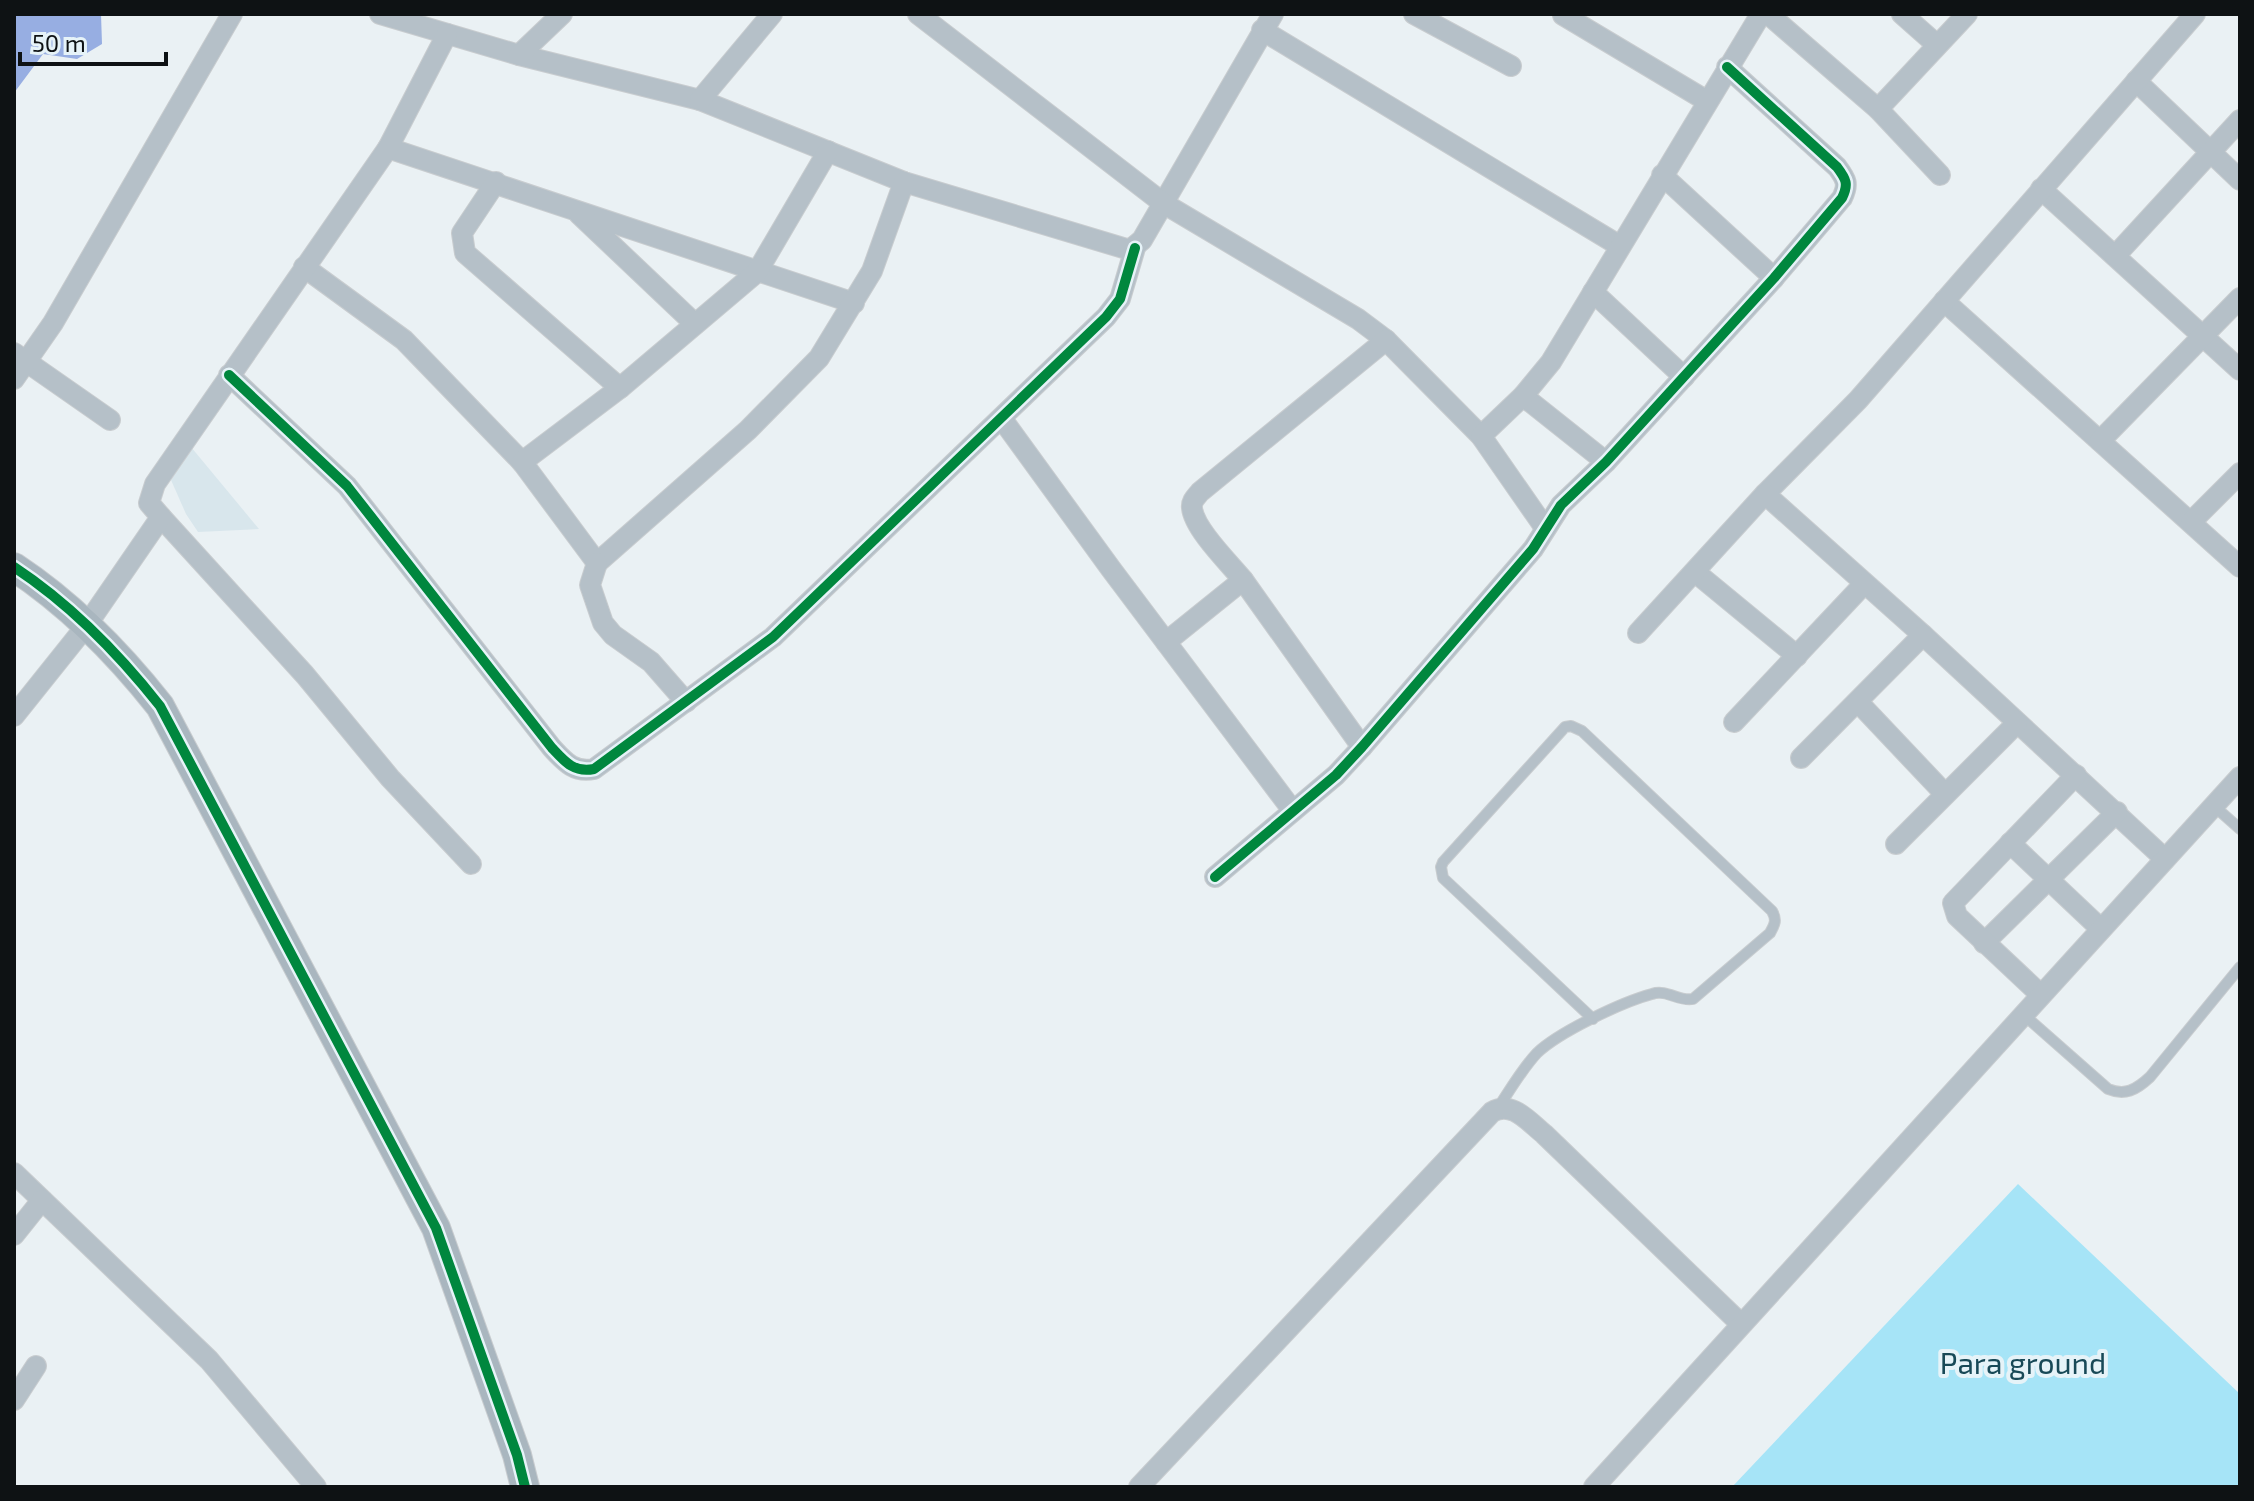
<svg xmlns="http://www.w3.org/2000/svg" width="2254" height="1501" font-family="'Exo 2',sans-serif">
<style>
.built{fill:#d8e6ec}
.green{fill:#a6e4f7}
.water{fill:#97aee2}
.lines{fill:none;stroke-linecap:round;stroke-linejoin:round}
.lane-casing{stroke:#c8cccf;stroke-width:12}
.street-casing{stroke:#c8cccf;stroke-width:22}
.secondary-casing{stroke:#c8cccf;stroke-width:30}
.lane{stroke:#b5c0c8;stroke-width:10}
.street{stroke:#b5c0c8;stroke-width:20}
.secondary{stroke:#a9b6bf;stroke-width:28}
.cycleway-casing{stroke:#e6f3f8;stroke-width:15}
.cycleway{stroke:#00873e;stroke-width:10}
.labels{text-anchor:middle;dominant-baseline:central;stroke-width:8;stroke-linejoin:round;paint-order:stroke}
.park-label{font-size:30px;fill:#184957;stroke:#e6f3f8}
</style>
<rect width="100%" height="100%" fill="#eaf1f4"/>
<polygon class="built" points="191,447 259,529 198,532 186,514 171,480"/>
<polygon class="green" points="2018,1184 2240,1394 2240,1487 1732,1487"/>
<polygon class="water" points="14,14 101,14 102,44 77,59 43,54 14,93"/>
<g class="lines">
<g class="lane-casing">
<g id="lane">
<polyline points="2214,806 2240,829"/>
<path d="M2024,1015L2108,1089C2125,1096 2136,1090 2150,1077L2240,967"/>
<path d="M1498,1108C1510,1090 1522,1069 1537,1053C1559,1032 1622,1002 1652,994C1667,989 1679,1002 1693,999L1770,933C1775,924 1777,920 1772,911L1582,731L1571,726L1565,727L1443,862L1441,867L1443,878L1593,1019"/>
</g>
</g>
<g class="street-casing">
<g id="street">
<polyline points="380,14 519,55 700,100 904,182 1130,250 1142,240 1273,14"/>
<polyline points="918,14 1163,203 1358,319 1386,340 1481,436 1545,528"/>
<polyline points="1414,14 1511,66"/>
<polyline points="1768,14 1878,109 1940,175"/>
<polyline points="1902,14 1937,45"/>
<polyline points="1563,15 1707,101"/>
<polyline points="1262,30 1620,246"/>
<polyline points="519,55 562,14"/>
<polyline points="2136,81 2240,180"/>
<polyline points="700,100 772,14"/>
<polyline points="1878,109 1967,14"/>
<polyline points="388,148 854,303"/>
<polyline points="1662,175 1774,278"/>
<polyline points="496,182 462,233 465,253 620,388"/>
<polyline points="2041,189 2240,370"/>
<polyline points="579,214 695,324"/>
<polyline points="2115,256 2240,120"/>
<polyline points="304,267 404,340 522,462 597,563 748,430 819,358 872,271 904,182"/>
<polyline points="1593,292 1684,377"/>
<polyline points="1944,301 2240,567"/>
<polyline points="14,353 110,420"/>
<path d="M229,375L347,486L552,748C565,762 574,773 594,769L773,637L1106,317L1120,299L1135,248"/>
<polyline points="14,379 53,323 232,14"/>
<polyline points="1523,396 1606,462"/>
<polyline points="1002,419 1111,569 1293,811"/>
<polyline points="1481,436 1523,396 1551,362 1761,14"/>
<polyline points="2100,441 2240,298"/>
<polyline points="522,462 620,388 757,272 828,151"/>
<polyline points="1765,494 1858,400 2195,14"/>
<polyline points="161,517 305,675 390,778 471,864"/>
<polyline points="2191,522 2240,473"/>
<polyline points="597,563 590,585 603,623 613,635 651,662 686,702"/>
<polyline points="1695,572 1797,656"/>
<path d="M1243,580C1230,564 1194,529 1192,508C1191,501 1196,497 1200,492L1386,340"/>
<polyline points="1638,633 1765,494 1923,635 2165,859"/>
<polyline points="1166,642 1243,580 1362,747"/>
<polyline points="1858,702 1945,794"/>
<polyline points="14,716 86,626 161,517 149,503 155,484 388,148 447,34"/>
<polyline points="1734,722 1864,584"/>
<polyline points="1801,758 1923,635"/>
<polyline points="2010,843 2101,929"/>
<polyline points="1896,844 2017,723"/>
<path d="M1215,877L1336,775L1362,747L1533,549L1561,505L1606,462L1774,278L1842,198C1849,184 1846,179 1837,167L1727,67"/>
<polyline points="1984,943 2117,812"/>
<polyline points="2041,995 1957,916 1953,903 2076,775"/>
<polyline points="14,1173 209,1360 316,1487"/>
<polyline points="14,1235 42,1200"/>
<polyline points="14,1400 36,1366"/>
<path d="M1139,1487L1492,1112C1512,1100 1529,1122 1544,1134L1741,1324"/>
<polyline points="1594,1487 2240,777"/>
</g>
</g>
<g class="secondary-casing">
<path id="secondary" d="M14,567C70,604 119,654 160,706L436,1228L517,1455L525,1487"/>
</g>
<use href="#lane" class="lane"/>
<use href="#street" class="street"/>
<use href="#secondary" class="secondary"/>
<g class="cycleway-casing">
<g id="cycleway">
<path d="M229,375L347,486L552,748C565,762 574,773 594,769L773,637L1106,317L1120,299L1135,248"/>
<path d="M14,567C70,604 119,654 160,706L436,1228L517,1455L525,1487"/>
<path d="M1215,877L1336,775L1362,747L1533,549L1561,505L1606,462L1774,278L1842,198C1849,184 1846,179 1837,167L1727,67"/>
</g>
</g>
<use href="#cycleway" class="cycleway"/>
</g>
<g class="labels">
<g class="park-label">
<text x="2023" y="1362">Para ground</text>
</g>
</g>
<rect width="2254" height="1501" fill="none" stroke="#0e1214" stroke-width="32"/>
<path d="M20 52v12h146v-12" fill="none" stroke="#0e1214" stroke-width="4"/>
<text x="32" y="52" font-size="24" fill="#0e1214" stroke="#e6f3f8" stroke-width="6" paint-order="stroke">50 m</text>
</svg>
